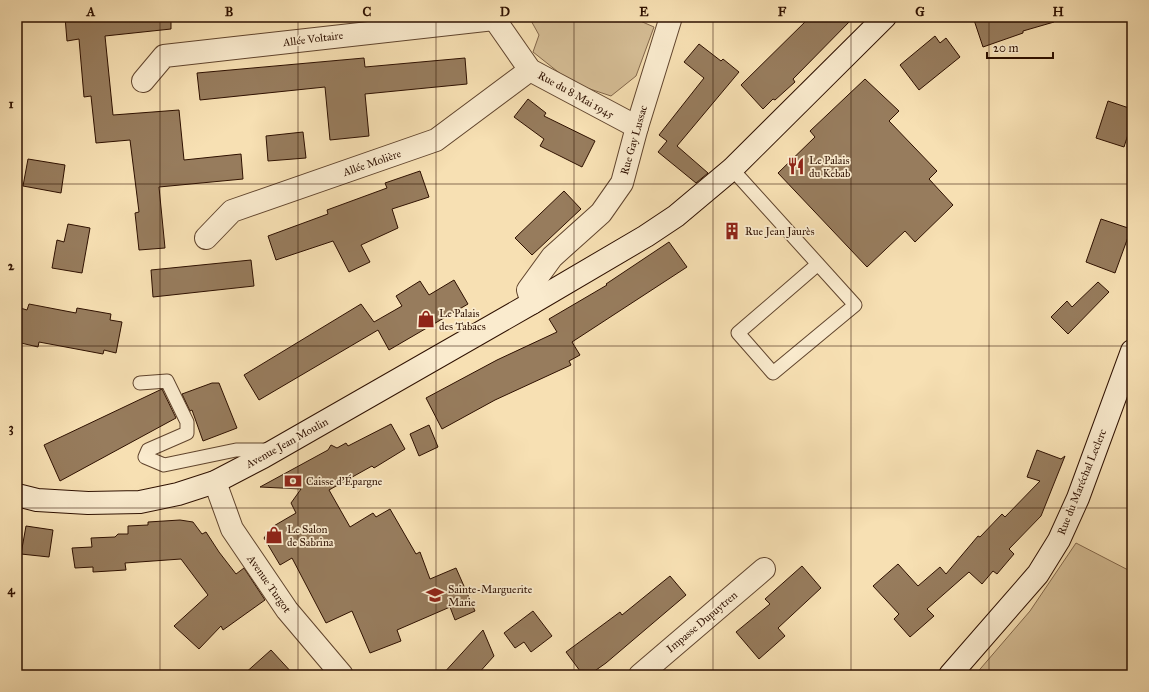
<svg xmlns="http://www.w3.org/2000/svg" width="1149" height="692" font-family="'IM FELL Great Primer',serif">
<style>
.green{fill:#d5bd95;stroke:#82664a}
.building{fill:#977c5d;stroke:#2e1000}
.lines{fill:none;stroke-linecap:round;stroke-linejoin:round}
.lane-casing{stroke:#60442d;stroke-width:15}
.street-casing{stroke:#60442d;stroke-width:24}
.secondary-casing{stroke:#2e1000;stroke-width:24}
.lane{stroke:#faebce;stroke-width:13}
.street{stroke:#faebce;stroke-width:22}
.secondary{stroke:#faebce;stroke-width:22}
.grid{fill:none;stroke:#2e1000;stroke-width:1;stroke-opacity:0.55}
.labels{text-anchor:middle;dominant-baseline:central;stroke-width:3.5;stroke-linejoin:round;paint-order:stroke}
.street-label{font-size:11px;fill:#2e1000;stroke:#faebce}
.poi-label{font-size:11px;fill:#2e1000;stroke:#faebce;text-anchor:start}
.neatline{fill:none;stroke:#2e1000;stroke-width:1.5}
.grid-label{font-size:13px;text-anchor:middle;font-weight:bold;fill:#2e1000}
</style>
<rect width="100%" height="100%" fill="#f7e0b3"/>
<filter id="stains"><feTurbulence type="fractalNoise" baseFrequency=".005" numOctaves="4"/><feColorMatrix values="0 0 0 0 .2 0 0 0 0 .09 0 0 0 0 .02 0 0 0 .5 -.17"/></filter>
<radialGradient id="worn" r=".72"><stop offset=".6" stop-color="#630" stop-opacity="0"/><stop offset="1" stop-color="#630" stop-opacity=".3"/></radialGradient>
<g class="green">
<polygon points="529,17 636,17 638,20 654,27 636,76 611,96 572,83 533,52 539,35"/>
<polygon points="1076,543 1132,572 1132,675 975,675 1030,611"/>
</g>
<g class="building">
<polygon points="65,17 171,17 171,29 105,36 113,115 179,110 184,160 241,154 243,179 159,187 165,248 139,250 135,213 139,212 130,140 96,143 91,96 84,97 79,39 67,41"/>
<polygon points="810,17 854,17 793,79 795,82 775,100 773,99 763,109 741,85"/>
<polygon points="973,17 1054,17 1054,22 1023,31 1023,33 983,47"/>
<polygon points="935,36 940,43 946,38 960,57 919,90 900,65"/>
<polygon points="699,44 721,61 723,59 739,72 677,146 708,173 696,183 658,152 667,141 659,135 704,78 684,62"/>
<polygon points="364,58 365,67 465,58 467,84 365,94 369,136 330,140 325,87 200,100 197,73"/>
<polygon points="865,79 899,111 889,121 937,171 929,179 953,205 915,242 905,231 867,267 778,173 815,137 810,131"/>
<polygon points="528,99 546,113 544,116 595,141 582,167 540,146 544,139 514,117"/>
<polygon points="1108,101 1132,109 1132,122 1124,147 1096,138"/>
<polygon points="303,132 306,158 268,161 266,136"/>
<polygon points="28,159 65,165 61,193 23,186"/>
<polygon points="420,171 429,197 392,209 398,228 361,245 370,262 349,272 333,241 276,260 268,236 328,214 327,210 387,188 385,183"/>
<polygon points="564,191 581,209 532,255 515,238"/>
<polygon points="1101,219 1131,229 1115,273 1086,262"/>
<polygon points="68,224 90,228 82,273 52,268 57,240 64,242"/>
<polygon points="669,242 687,267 572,342 580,355 569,361 571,365 495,400 442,429 426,398 497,360 557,332 549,319 607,285 606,284"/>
<polygon points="251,260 254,286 153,297 151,270"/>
<polygon points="454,280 468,304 389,350 378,330 259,400 244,375 361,304 374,322 402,306 396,296 420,281 429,295"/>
<polygon points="1098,282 1109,292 1068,334 1051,317 1067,301 1072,307"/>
<polygon points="29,304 76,313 77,308 111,314 110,320 122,322 116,353 104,350 103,354 39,342 38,347 21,343 21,341 17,340 17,307 27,310"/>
<polygon points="212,383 219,383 237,428 203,441 192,410 190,411 182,394"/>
<polygon points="162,389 176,418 60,481 44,445"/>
<polygon points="391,424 405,449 374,468 372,466 329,490 350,527 373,513 376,517 390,509 416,554 420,552 430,579 456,568 475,611 455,620 450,607 397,630 401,641 370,653 352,611 326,623 292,558 280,565 264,538 272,527 296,513 291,503 301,489 260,487 328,450 331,445 337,448 346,443 348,446"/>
<polygon points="429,425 438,447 419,456 410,434"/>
<polygon points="1037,450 1061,459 1065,456 1041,516 1009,549 1014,554 997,574 993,571 982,584 969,572 927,609 934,616 910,637 894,619 899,614 873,586 898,564 918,586 940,567 946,574 978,536 980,537 1002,514 1005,517 1040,481 1027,477"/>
<polygon points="180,520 193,522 202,534 206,532 219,552 236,574 244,568 265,600 223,630 221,626 199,649 174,626 208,595 181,559 125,563 126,570 93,572 93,567 75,568 72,548 92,547 91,538 115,537 118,534 128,534 128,526 148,525 148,522"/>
<polygon points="26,526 53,530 49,557 21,554"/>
<polygon points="802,566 821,588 778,628 785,636 759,659 736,632 770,604 765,599"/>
<polygon points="670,576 686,595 606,663 589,675 583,675 566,652 620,612 622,615"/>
<polygon points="533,611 552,636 531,652 524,642 515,648 504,633"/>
<polygon points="483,630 494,656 477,675 442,675"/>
<polygon points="271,650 294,675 243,675"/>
</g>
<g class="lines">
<g class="lane-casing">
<g id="lane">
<polyline points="732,169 855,305 773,373 738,333 818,264"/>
<polyline points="140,383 167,381 187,422 187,433 148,450 145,457 164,465 236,450 270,450"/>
</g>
</g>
<g class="street-casing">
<g id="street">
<polyline points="493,17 530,70 637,127"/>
<polyline points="143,81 164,56 494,19"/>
<polyline points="206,238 232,211 436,140 530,70"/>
<polyline points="532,303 528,290 552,257 601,213 622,183 637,127 671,17"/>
<polyline points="215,482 232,529 287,610 342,675"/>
<polyline points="640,675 764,569"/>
</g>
</g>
<g class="secondary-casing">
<g id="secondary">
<polyline points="17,495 37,500 88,503 140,502 178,494 215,482 263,457 532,303 646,236 676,216 732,169 885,17"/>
<polyline points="950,675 1038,574 1059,540 1078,498 1132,351"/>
</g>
</g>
<use href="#lane" class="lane"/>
<use href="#street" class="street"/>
<use href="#secondary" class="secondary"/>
</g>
<path class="grid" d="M160,17V675M298,17V675M436,17V675M574,17V675M713,17V675M851,17V675M989,17V675M17,184H1132M17,346H1132M17,508H1132"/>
<defs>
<g id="restaurant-bare" transform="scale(1.38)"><path d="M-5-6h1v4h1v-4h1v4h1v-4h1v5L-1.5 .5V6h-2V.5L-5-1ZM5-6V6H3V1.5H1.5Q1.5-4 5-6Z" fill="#8f2418" stroke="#faebce" stroke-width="2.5" paint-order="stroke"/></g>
<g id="building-bare" transform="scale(1.38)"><path d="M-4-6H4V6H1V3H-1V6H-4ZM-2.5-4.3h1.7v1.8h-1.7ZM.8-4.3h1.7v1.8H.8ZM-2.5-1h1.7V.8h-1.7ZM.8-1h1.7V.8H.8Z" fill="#8f2418" stroke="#faebce" stroke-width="2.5" paint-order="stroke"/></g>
<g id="shop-bare" transform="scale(1.38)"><path d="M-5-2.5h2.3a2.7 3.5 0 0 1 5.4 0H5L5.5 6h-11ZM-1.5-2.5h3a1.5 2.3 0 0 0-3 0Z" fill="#8f2418" stroke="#faebce" stroke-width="2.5" paint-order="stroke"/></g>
<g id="bank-bare" transform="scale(1.38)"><path d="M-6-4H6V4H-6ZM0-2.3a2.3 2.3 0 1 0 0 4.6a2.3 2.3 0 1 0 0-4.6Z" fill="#8f2418" stroke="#faebce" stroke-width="2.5" paint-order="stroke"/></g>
<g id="school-bare" transform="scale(1.38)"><path d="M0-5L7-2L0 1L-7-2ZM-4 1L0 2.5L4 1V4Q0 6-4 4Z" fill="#8f2418" stroke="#faebce" stroke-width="2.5" paint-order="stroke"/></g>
</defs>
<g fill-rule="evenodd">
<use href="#restaurant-bare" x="796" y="166"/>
<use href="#building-bare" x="732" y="231"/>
<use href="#shop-bare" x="426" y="319"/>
<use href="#bank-bare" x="293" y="481"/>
<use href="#shop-bare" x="274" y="535"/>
<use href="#school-bare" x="435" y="595"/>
</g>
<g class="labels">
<g class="street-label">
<text transform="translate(313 39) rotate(-7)">Allée Voltaire</text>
<text transform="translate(576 95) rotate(29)">Rue du 8 Mai 1945</text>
<text transform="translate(634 140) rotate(-74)">Rue Gay Lussac</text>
<text transform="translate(372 163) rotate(-19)">Allée Molière</text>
<text transform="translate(287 443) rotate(-29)">Avenue Jean Moulin</text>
<text transform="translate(1082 482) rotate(-68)">Rue du Maréchal Leclerc</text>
<text transform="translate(269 584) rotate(55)">Avenue Turgot</text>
<text transform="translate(702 622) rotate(-40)">Impasse Dupuytren</text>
</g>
<g class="poi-label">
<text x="809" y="160">Le Palais<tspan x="809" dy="13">du Kebab</tspan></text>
<text x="745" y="231">Rue Jean Jaurès</text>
<text x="439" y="313">Le Palais<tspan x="439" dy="13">des Tabacs</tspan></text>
<text x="306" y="481">Caisse d'Épargne</text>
<text x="287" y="529">Le Salon<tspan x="287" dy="13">de Sabrina</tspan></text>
<text x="448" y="589">Sainte-Marguerite<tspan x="448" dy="13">Marie</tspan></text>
</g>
</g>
<rect width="1149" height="692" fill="none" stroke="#f7e0b3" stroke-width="44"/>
<path d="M987 52v6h66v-6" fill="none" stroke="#2e1000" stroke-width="2"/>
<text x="993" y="52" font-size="12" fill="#2e1000" stroke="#faebce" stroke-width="3" paint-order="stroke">20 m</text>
<rect x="22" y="22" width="1105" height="648" class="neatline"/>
<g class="grid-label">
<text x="91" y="16">A</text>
<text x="229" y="16">B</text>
<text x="367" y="16">C</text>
<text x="505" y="16">D</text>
<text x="644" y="16">E</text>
<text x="782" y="16">F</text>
<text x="920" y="16">G</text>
<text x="1058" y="16">H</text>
<text x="11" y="108">1</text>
<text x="11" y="270">2</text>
<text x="11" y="432">3</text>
<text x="11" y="594">4</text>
</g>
<rect width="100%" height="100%" filter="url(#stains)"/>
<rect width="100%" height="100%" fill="url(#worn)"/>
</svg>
